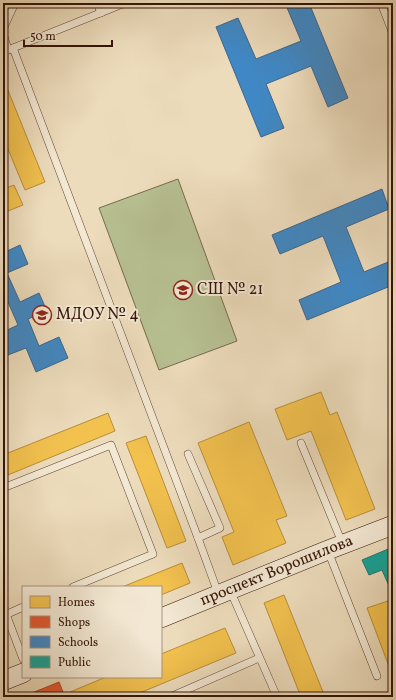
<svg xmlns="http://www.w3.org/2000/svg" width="396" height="700" font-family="Vollkorn,serif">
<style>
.green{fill:#b7c092;stroke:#766a4c}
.homes{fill:#f2c14e;stroke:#b98d39}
.shops{fill:#e4572e;stroke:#af4322}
.schools{fill:#3f88c5;stroke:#3c658c}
.public{fill:#17a398;stroke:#20786c}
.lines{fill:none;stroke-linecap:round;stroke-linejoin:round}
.lane-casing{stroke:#624634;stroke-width:8}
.secondary-casing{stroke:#341407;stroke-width:20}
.lane{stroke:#f3e8d3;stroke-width:7}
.secondary{stroke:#f3e8d3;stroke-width:19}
.labels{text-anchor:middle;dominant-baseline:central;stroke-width:4;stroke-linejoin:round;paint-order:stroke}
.poi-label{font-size:16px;fill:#341407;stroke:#f3e8d3;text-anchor:start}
.street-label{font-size:16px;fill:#341407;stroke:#f3e8d3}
</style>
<rect width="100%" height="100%" fill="#eddcbc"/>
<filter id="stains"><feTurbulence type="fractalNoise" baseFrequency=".005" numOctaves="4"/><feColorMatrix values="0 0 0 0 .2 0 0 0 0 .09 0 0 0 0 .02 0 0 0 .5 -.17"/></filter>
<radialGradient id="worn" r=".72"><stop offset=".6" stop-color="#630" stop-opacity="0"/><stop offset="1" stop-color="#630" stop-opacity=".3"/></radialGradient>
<polygon class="green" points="178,179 237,341 159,370 99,208"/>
<g class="homes">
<polygon points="3,78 45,182 25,190 3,137"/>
<polygon points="14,185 23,205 3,213 3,189"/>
<polygon points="321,392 330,415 337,412 375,509 346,520 311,431 287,440 275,409"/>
<polygon points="108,413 115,431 3,477 3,455"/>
<polygon points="249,422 287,516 276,520 286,543 233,565 222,537 234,532 198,443"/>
<polygon points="146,436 186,541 167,548 126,443"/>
<polygon points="182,563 190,583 161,595 161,587 122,587"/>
<polygon points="284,595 325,697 301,697 264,603"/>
<polygon points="388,601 393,615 393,677 367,608"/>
<polygon points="225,628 236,653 130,697 72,697 70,692 106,677 161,677 161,654"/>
</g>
<polygon class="shops" points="59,682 65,697 22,697"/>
<g class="schools">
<polygon points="285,3 309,3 348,98 328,107 311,66 266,84 284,128 261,137 216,27 238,18 256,59 301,41"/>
<polygon points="382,189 389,209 346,227 364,272 393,260 393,285 307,320 299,300 341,282 323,236 280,254 272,235"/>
<polygon points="20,245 28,264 7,273 20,302 39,293 47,311 28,319 39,346 59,337 68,358 36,372 26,348 8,355 3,344 3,332 18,325 8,302 3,304 3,253"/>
</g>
<polygon class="public" points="393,547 393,595 382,570 369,575 362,560"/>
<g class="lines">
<g class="lane-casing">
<g id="lane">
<polyline points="97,3 101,13"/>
<polyline points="381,3 393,34"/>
<polyline points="3,29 15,3"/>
<polyline points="3,33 8,50"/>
<polyline points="13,48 198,538 218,593"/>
<polyline points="3,52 125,3"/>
<polyline points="301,443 343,545"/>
<polyline points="188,454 220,528 198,538"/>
<polyline points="3,488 111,445 153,554 73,587"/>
<polyline points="328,551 377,676"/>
<polyline points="230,590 277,697"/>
<polyline points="6,614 23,659"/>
<polyline points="3,616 23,607"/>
<polyline points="170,697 259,658"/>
<polyline points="389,697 393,695"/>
</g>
</g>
<g class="secondary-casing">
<g id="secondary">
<path id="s1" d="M161,618L328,550L393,525"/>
<polyline points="3,681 23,673"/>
</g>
</g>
<use href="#lane" class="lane"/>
<use href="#secondary" class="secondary"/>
</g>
<defs>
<g id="school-ring" transform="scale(1)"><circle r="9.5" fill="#f3e8d3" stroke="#8f2418" stroke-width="1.5"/><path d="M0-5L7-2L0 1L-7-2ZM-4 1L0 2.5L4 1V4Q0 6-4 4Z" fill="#8f2418"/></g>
</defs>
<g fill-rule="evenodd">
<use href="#school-ring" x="183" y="290"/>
<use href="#school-ring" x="42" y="315"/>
</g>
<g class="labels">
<g class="poi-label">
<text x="197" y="290">СШ № 21</text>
<text x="56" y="315">МДОУ № 4</text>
</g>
<g class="street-label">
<text stroke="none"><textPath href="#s1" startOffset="125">проспект Ворошилова</textPath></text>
</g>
</g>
<rect width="396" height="700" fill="none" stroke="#eddcbc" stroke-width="16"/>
<rect x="4" y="4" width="388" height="692" fill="none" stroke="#341407" stroke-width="2"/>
<rect x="8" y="8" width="380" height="684" fill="none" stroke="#341407"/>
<rect x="22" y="586" width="140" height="92" fill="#f3e8d3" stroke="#a79381"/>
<rect x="30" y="596" width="20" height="12" fill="#f2c14e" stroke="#a79381"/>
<text x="58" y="606" font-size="12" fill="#341407">Homes</text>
<rect x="30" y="616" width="20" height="12" fill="#e4572e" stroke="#a79381"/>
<text x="58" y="626" font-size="12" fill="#341407">Shops</text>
<rect x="30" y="636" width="20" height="12" fill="#3f88c5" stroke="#a79381"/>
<text x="58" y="646" font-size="12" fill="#341407">Schools</text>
<rect x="30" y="656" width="20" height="12" fill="#17a398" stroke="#a79381"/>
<text x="58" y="666" font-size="12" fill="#341407">Public</text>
<path d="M24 40v6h88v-6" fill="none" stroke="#341407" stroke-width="2"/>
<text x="30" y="40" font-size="12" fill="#341407" stroke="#f3e8d3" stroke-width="3" paint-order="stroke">50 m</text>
<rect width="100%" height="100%" filter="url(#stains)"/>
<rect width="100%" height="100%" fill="url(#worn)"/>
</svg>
